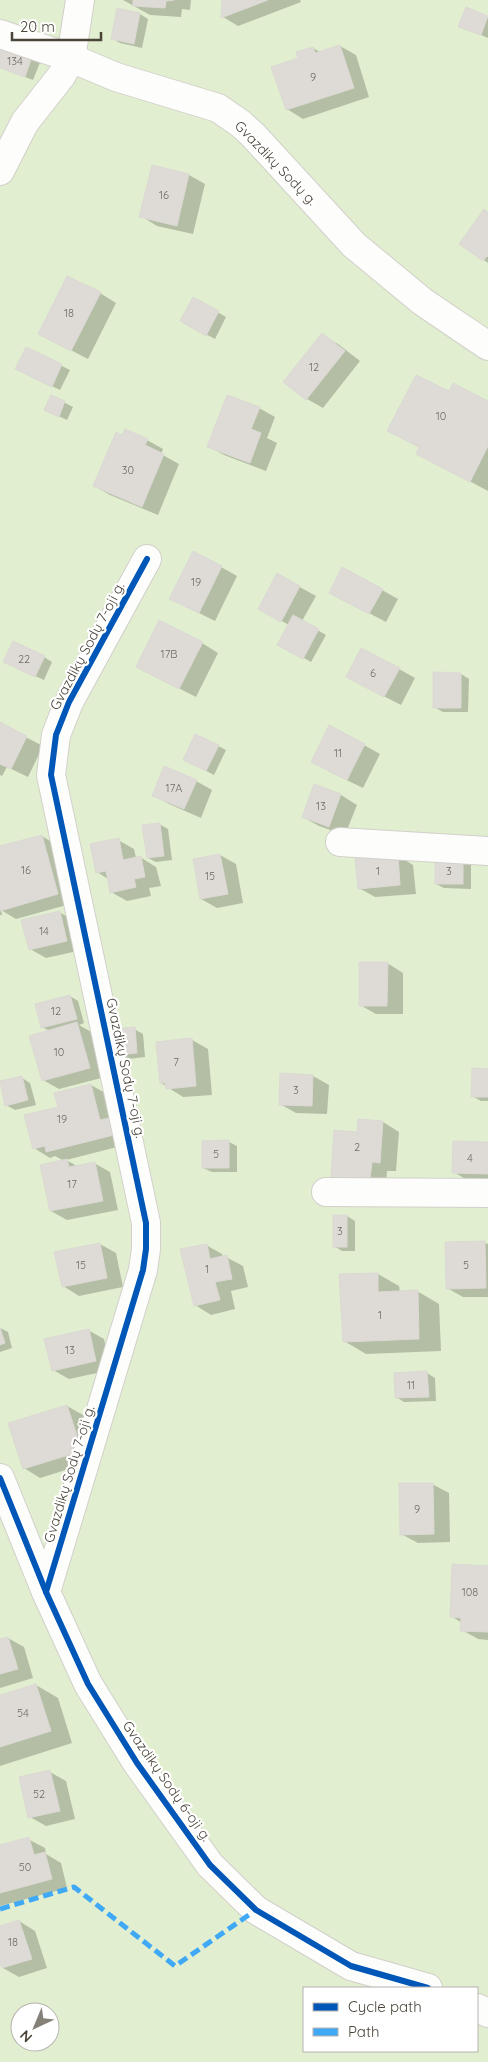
<svg xmlns="http://www.w3.org/2000/svg" width="488" height="2062" font-family="Quicksand,sans-serif">
<style>
.green{fill:#e1eecf;fill-rule:evenodd}
.shadow{fill:#0003}
.building{fill:#dedbd6;stroke:#dcd9d4}
.lines{fill:none;stroke-linecap:round;stroke-linejoin:round}
.minor-casing{stroke:#d2d0cb;stroke-width:30}
.minor{stroke:#fdfdfc;stroke-width:28}
.quiet{stroke:#3fa9f5;stroke-width:5;stroke-dasharray:10 5;stroke-linecap:butt}
.cycleway-casing{stroke:#fff;stroke-width:9}
.cycleway{stroke:#0057b8;stroke-width:6}
.labels{text-anchor:middle;dominant-baseline:central;stroke-width:4.5;stroke-linejoin:round;paint-order:stroke}
.number-label{font-size:11px;fill:#706a61}
.street-label{font-size:14px;fill:#4b4439;stroke:#fff}
</style>
<rect width="100%" height="100%" fill="#f4f2ee"/>
<path class="green" d="M0,0H488V2062H0ZM304,1988H477V2051H304ZM20,2012H50V2042H20Z"/>
<g class="shadow">
<polygon points="123,0 191,0 190,10 182,9 181,17 150,15"/>
<polygon points="223,0 300,0 301,2 238,26 223,17"/>
<polygon points="466,9 488,17 488,38 460,26"/>
<polygon points="118,10 140,14 148,19 142,48 120,43 112,38"/>
<polygon points="340,46 356,55 369,97 303,119 287,109 300,59 313,48 320,52"/>
<polygon points="0,54 41,60 33,80 0,68"/>
<polygon points="189,175 205,184 193,234 157,226 141,216"/>
<polygon points="488,212 488,263 484,260"/>
<polygon points="100,293 116,303 88,359 40,334"/>
<polygon points="194,299 226,317 215,339 181,321"/>
<polygon points="322,335 338,344 360,361 323,408 307,399 285,381"/>
<polygon points="27,349 70,370 60,390 25,373"/>
<polygon points="449,393 488,403 488,491 417,453 420,448 411,443"/>
<polygon points="52,396 73,407 67,420 54,414"/>
<polygon points="259,408 275,417 267,438 277,443 266,471 224,455 208,446"/>
<polygon points="147,440 163,449 161,454 179,464 158,515 110,495 94,486"/>
<polygon points="221,567 237,576 215,621 187,607"/>
<polygon points="278,575 316,596 302,621 326,635 311,662 279,644 289,625 260,609"/>
<polygon points="382,590 398,599 386,622 346,601"/>
<polygon points="202,643 218,653 196,697 153,675"/>
<polygon points="44,657 52,662 44,680 13,666"/>
<polygon points="399,669 415,678 401,705 364,686"/>
<polygon points="461,674 469,679 468,712 443,712 434,707"/>
<polygon points="0,724 43,746 28,777 7,767 2,776 0,775"/>
<polygon points="364,745 380,754 363,788 328,771"/>
<polygon points="218,746 226,750 214,775 193,764"/>
<polygon points="196,781 212,790 201,818 169,804 153,795"/>
<polygon points="315,786 341,795 357,805 345,835 319,826 303,817"/>
<polygon points="159,824 168,829 172,860 156,862 148,858"/>
<polygon points="42,836 58,846 74,903 16,919 1,910 2,915 0,915 0,848"/>
<polygon points="118,840 134,849 136,858 140,857 156,867 161,886 149,888 151,896 127,901 111,892 108,879 97,872"/>
<polygon points="220,855 236,864 243,903 217,908 201,899"/>
<polygon points="397,855 413,865 416,894 375,897 359,888"/>
<polygon points="463,859 471,864 471,889 444,888 436,884"/>
<polygon points="59,912 75,921 82,950 46,958 30,949"/>
<polygon points="387,963 403,973 403,1014 376,1014 360,1005"/>
<polygon points="70,996 78,1001 84,1023 79,1025 93,1033 105,1077 59,1089 43,1080 50,1031 42,1027"/>
<polygon points="134,1029 143,1034 145,1057 128,1059 120,1054"/>
<polygon points="192,1040 208,1049 212,1095 183,1097 161,1083"/>
<polygon points="488,1070 488,1101 481,1101 472,1096"/>
<polygon points="313,1076 329,1085 327,1114 296,1113 280,1104"/>
<polygon points="22,1078 30,1083 36,1105 15,1110 6,1105"/>
<polygon points="91,1085 107,1094 129,1144 66,1160 77,1166 94,1163 110,1172 118,1210 67,1220 51,1211 64,1161 55,1156 50,1158 34,1148 60,1108"/>
<polygon points="383,1122 399,1132 396,1171 387,1171 386,1188 348,1185 332,1176 359,1133"/>
<polygon points="229,1142 237,1146 237,1172 212,1172 203,1168"/>
<polygon points="488,1143 488,1182 470,1182 454,1172"/>
<polygon points="347,1216 355,1221 355,1251 342,1251 334,1246"/>
<polygon points="447,1243 485,1243 488,1244 488,1297 463,1297 447,1288"/>
<polygon points="100,1244 116,1253 123,1287 79,1296 63,1286"/>
<polygon points="206,1245 222,1254 223,1258 226,1257 243,1266 248,1287 231,1291 235,1309 211,1315 195,1305"/>
<polygon points="378,1274 399,1286 400,1292 417,1291 439,1304 441,1351 366,1354 344,1341"/>
<polygon points="0,1328 8,1332 12,1348 0,1352"/>
<polygon points="88,1330 104,1339 111,1370 69,1379 53,1370"/>
<polygon points="427,1373 435,1378 436,1401 404,1402 396,1397 395,1374"/>
<polygon points="67,1406 83,1415 98,1460 40,1478 24,1468"/>
<polygon points="432,1484 449,1493 450,1542 418,1543 401,1534"/>
<polygon points="488,1567 488,1640 478,1639 462,1630 462,1623 451,1616"/>
<polygon points="8,1638 24,1647 33,1678 0,1688 0,1640"/>
<polygon points="36,1685 58,1698 72,1743 0,1766 0,1697"/>
<polygon points="50,1772 66,1781 75,1819 46,1826 30,1817"/>
<polygon points="28,1839 45,1848 46,1854 61,1863 67,1888 0,1906 0,1846"/>
<polygon points="19,1921 35,1931 47,1968 19,1977 3,1968 0,1959 0,1928"/>
</g>
<g class="building">
<polygon points="133,0 174,0 166,1 165,8 133,6"/>
<polygon points="222,0 268,0 221,18"/>
<polygon points="466,7 488,16 481,35 458,27"/>
<polygon points="117,8 140,13 134,44 111,39"/>
<polygon points="3,42 33,54 25,77 0,68 0,51"/>
<polygon points="340,45 354,88 286,110 271,67 298,58 296,52 313,47 315,53"/>
<polygon points="152,165 189,174 177,226 139,217"/>
<polygon points="484,209 488,212 488,257 487,256 483,261 459,244"/>
<polygon points="67,276 101,292 71,351 38,334"/>
<polygon points="193,297 219,311 206,336 180,321"/>
<polygon points="322,333 345,351 306,400 283,382"/>
<polygon points="26,347 62,364 52,387 15,369"/>
<polygon points="416,375 449,391 453,383 488,401 488,446 470,482 416,454 419,447 387,431"/>
<polygon points="51,395 65,401 59,417 44,410"/>
<polygon points="227,395 260,407 251,429 261,433 250,463 207,447"/>
<polygon points="125,429 148,439 145,445 164,454 142,507 93,486 116,432 122,435"/>
<polygon points="193,551 222,566 199,613 169,599"/>
<polygon points="342,567 383,589 369,614 329,593"/>
<polygon points="277,573 300,586 281,622 258,609"/>
<polygon points="293,615 319,629 303,659 277,645"/>
<polygon points="159,620 203,642 179,689 136,667"/>
<polygon points="13,641 45,656 35,677 3,662"/>
<polygon points="361,648 400,668 384,697 346,677"/>
<polygon points="433,672 461,673 461,708 433,708"/>
<polygon points="0,722 27,736 11,769 0,764"/>
<polygon points="329,725 365,744 347,780 311,762"/>
<polygon points="195,734 219,745 206,771 183,760"/>
<polygon points="164,766 197,780 184,809 152,796"/>
<polygon points="314,784 341,794 329,827 302,817"/>
<polygon points="160,823 164,856 147,858 142,825"/>
<polygon points="42,835 58,894 0,911 0,846"/>
<polygon points="119,838 123,860 141,856 145,877 134,879 136,887 110,893 106,871 96,873 90,844"/>
<polygon points="220,854 228,894 200,899 193,859"/>
<polygon points="398,854 400,885 358,889 355,858"/>
<rect x="435" y="858" width="28" height="26"/>
<polygon points="60,911 67,941 29,950 21,920"/>
<polygon points="359,962 388,962 387,1006 359,1006"/>
<polygon points="70,995 77,1019 41,1028 35,1004"/>
<polygon points="77,1022 90,1068 42,1081 29,1036"/>
<polygon points="135,1027 137,1053 119,1055 116,1029"/>
<polygon points="192,1038 196,1086 166,1089 165,1083 160,1083 156,1042"/>
<polygon points="472,1068 488,1069 488,1097 471,1097"/>
<polygon points="280,1073 313,1075 312,1106 279,1105"/>
<polygon points="22,1076 28,1100 5,1106 0,1081"/>
<polygon points="91,1084 100,1120 109,1118 114,1135 46,1152 45,1146 33,1149 24,1115 58,1107 54,1093"/>
<polygon points="358,1119 383,1121 380,1163 372,1162 370,1180 331,1177 334,1130 357,1132"/>
<polygon points="229,1140 229,1168 202,1168 202,1141"/>
<polygon points="453,1141 488,1142 488,1174 452,1173"/>
<polygon points="67,1159 69,1167 95,1162 103,1201 50,1211 40,1165"/>
<rect x="333" y="1215" width="14" height="32"/>
<polygon points="485,1241 486,1288 446,1289 445,1242"/>
<polygon points="100,1243 107,1278 62,1287 54,1252"/>
<polygon points="207,1244 210,1259 227,1255 232,1279 215,1282 220,1300 194,1306 180,1249"/>
<polygon points="378,1273 378,1292 418,1290 419,1339 343,1342 339,1274"/>
<polygon points="0,1328 5,1343 0,1345"/>
<polygon points="89,1329 96,1361 52,1371 44,1339"/>
<polygon points="427,1371 429,1397 395,1398 394,1373"/>
<polygon points="67,1405 82,1451 23,1469 8,1423"/>
<polygon points="399,1483 433,1483 434,1534 400,1535"/>
<polygon points="452,1564 488,1566 488,1632 460,1631 461,1618 450,1617"/>
<polygon points="8,1637 18,1669 0,1674 0,1639"/>
<polygon points="36,1684 51,1731 0,1747 0,1695"/>
<polygon points="50,1770 60,1811 28,1818 19,1777"/>
<polygon points="29,1837 34,1855 45,1852 52,1879 0,1893 0,1845"/>
<polygon points="19,1920 32,1959 2,1968 0,1963 0,1926"/>
</g>
<g class="lines">
<g class="minor-casing">
<g id="minor">
<polyline points="0,34 71,58 116,77 218,108 241,124 253,135 354,245 423,302 488,346"/>
<polyline points="0,171 25,122 62,75 71,58 80,0"/>
<polyline points="340,842 488,851"/>
<polyline points="326,1192 488,1193"/>
<polyline points="0,1478 46,1592 88,1684 137,1763 210,1865 256,1910 351,1966 428,1988"/>
<polyline points="46,1592 143,1270 146,1249 146,1223 51,775 56,735 69,702 147,559"/>
<polyline points="477,2008 488,2013"/>
</g>
</g>
<use href="#minor" class="minor"/>
<polyline class="quiet" points="0,1909 74,1887 175,1966 256,1910"/>
<g class="cycleway-casing">
<g id="cycleway">
<polyline points="0,1478 46,1592 88,1684 137,1763 210,1865 256,1910 351,1966 428,1988"/>
<polyline points="46,1592 143,1270 146,1249 146,1223 51,775 56,735 69,702 147,559"/>
</g>
</g>
<use href="#cycleway" class="cycleway"/>
</g>
<g class="labels">
<g class="number-label">
<text x="15" y="61">134</text>
<text x="313" y="77">9</text>
<text x="164" y="195">16</text>
<text x="69" y="313">18</text>
<text x="314" y="367">12</text>
<text x="441" y="416">10</text>
<text x="128" y="470">30</text>
<text x="196" y="582">19</text>
<text x="169" y="654">17B</text>
<text x="24" y="659">22</text>
<text x="373" y="673">6</text>
<text x="338" y="753">11</text>
<text x="174" y="788">17A</text>
<text x="321" y="806">13</text>
<text x="26" y="870">16</text>
<text x="378" y="871">1</text>
<text x="449" y="871">3</text>
<text x="210" y="876">15</text>
<text x="44" y="931">14</text>
<text x="56" y="1011">12</text>
<text x="59" y="1052">10</text>
<text x="176" y="1062">7</text>
<text x="296" y="1090">3</text>
<text x="62" y="1119">19</text>
<text x="357" y="1147">2</text>
<text x="216" y="1154">5</text>
<text x="470" y="1158">4</text>
<text x="72" y="1184">17</text>
<text x="340" y="1231">3</text>
<text x="81" y="1265">15</text>
<text x="466" y="1265">5</text>
<text x="207" y="1269">1</text>
<text x="380" y="1315">1</text>
<text x="70" y="1350">13</text>
<text x="411" y="1385">11</text>
<text x="417" y="1509">9</text>
<text x="470" y="1592">108</text>
<text x="23" y="1713">54</text>
<text x="39" y="1794">52</text>
<text x="25" y="1867">50</text>
<text x="13" y="1942">18</text>
</g>
<g class="street-label">
<text transform="translate(276 163) rotate(46)">Gvazdikų Sodų g.</text>
<text transform="translate(87 646) rotate(-62)">Gvazdikų Sodų 7-oji g.</text>
<text transform="translate(126 1068) rotate(78)">Gvazdikų Sodų 7-oji g.</text>
<text transform="translate(69 1474) rotate(-73)">Gvazdikų Sodų 7-oji g.</text>
<text transform="translate(167 1781) rotate(55)">Gvazdikų Sodų 6-oji g.</text>
</g>
</g>
<rect x="303" y="1987" width="175" height="65" fill="#ffffff" stroke="#b7b4b0"/>
<rect x="313" y="2003" width="25" height="8" fill="#0057b8" stroke="#b7b4b0"/>
<text x="348" y="2012" font-size="15" fill="#4b4439">Cycle path</text>
<rect x="313" y="2028" width="25" height="8" fill="#3fa9f5" stroke="#b7b4b0"/>
<text x="348" y="2037" font-size="15" fill="#4b4439">Path</text>
<g transform="translate(35 2027) rotate(224)"><circle r="24" fill="#ffffff" stroke="#b7b4b0"/>
<path d="M0-4L9 19L0 12L-9 19Z" fill="#868178"/>
<text y="-8" font-size="14" font-weight="bold" text-anchor="middle" fill="#4b4439">N</text>
</g>
<path d="M12 32v8h89v-8" fill="none" stroke="#4b4439" stroke-width="2.5"/>
<text x="20" y="32" font-size="15" fill="#4b4439" stroke="#ffffff" stroke-width="4" paint-order="stroke">20 m</text>
</svg>
